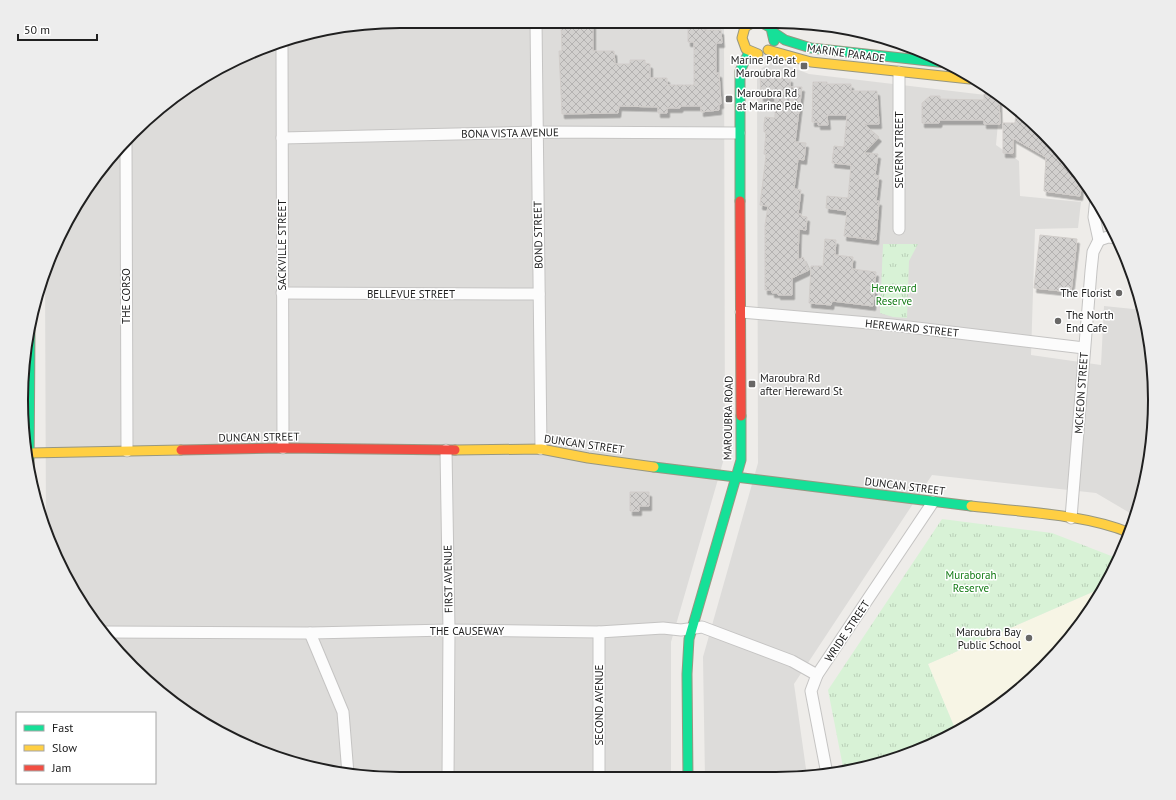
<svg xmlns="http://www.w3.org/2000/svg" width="1176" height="800" font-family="'PT Sans',sans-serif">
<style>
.residential{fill:#dddcda}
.education{fill:#f7f5e5}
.park{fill:url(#park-tufts)}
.building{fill:url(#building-cross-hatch);stroke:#d1cdca;filter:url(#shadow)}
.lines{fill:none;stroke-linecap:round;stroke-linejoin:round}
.street-casing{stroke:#c5c4c3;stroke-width:13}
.fast-casing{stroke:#979781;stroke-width:11}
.slow-casing{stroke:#979781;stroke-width:11}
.jam-casing{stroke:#979781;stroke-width:11}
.street{stroke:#fcfcfc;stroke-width:11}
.fast{stroke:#16e098;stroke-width:9}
.slow{stroke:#ffcf43;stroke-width:9}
.jam{stroke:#f24e42;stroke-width:9}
.poi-dot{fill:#686766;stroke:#fff;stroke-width:1.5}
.labels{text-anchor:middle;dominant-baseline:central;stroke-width:3;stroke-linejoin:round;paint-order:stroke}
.street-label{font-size:11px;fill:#202020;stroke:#fff}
.poi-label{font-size:11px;fill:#202020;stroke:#fff;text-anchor:end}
.park-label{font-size:11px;fill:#117a13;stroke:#fff}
.rim{fill:none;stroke:#202020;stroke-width:2}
</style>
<defs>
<pattern id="park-tufts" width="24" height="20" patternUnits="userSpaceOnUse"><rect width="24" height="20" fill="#d8f2d6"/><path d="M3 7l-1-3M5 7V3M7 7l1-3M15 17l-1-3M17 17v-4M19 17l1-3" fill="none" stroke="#b9cfb7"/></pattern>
<pattern id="building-cross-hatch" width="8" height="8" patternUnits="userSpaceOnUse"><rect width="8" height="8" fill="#d2d0ce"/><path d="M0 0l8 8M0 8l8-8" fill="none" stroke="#b4b2b1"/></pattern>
<filter id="shadow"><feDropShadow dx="2.5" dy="4.5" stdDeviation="0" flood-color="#0004"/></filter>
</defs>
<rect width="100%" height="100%" fill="#eeece9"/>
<g class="residential">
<polygon points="400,21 724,21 725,455 671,642 671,779 400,779 326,772 255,750 189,715 132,668 60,568 46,526 45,272 50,255 115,150 190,85 302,34"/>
<polygon points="771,62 781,63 809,74 994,96 1000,101 996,145 1019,161 1020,196 1081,202 1078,228 1035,229 1031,355 1101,365 1104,306 1143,310 1148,326 1155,400 1148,474 1135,516 1096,493 932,475 794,684 807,776 776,779 705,779 703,657 758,463 757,78 759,70"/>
</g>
<polygon class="education" points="1104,587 1091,611 1044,668 956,731 928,664"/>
<g class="park">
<polygon points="883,244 918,244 909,261 907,318 893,317 880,313"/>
<polygon points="942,519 1052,533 1119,559 1104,587 928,664 956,731 944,740 844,772 828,690"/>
</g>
<g class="building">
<polygon points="561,24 593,24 593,51 614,51 615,64 630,64 630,60 645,60 645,63 650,64 650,78 667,78 667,85 694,85 694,42 688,42 688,24 704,25 704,30 721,30 722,43 716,43 716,73 719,73 721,104 719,104 719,110 701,112 701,106 681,106 680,108 667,108 667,113 658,113 658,107 619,106 618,113 562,114 559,51 562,51"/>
<polygon points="760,73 777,73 777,78 790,78 790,87 802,87 795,142 806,143 804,160 798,159 794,189 801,190 798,214 801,214 801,216 807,217 806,230 799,229 798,260 803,257 809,270 792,278 792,295 778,295 778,293 772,293 772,290 765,290 765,225 768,206 760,205 766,155 764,154 766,132 764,132 764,124 765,117 775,118 775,97 761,97"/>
<polygon points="813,82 827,82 827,84 851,84 851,91 877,91 879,124 864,124 879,137 864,153 878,154 875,175 879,176 876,201 879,201 876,240 844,236 847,211 826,208 827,196 848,198 851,165 832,163 834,146 844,147 847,115 827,115 828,125 818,125 818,122 812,122"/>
<polygon points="984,94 991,94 999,100 1000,124 984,124 984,120 940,120 939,123 922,123 922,103 930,96 940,96 940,99 984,100"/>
<polygon points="1016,112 1044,132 1082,179 1080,196 1044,191 1046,157 1013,138 1013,153 1003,153 1003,123 1015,123"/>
<polygon points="1040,235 1077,239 1071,292 1034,288"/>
<polygon points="825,239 836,240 835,255 853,257 852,269 876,272 873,306 832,301 831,305 809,303 811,266 823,266"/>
<polygon points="630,492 649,492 649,506 639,506 639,511 630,511"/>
</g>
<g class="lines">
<g class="street-casing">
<g id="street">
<polyline points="536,21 541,449"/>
<polyline points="282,43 283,448"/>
<polyline points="282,138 537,132 739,133"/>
<polyline points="126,141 127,451"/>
<polyline points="899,229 899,72"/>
<polyline points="1099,240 1108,237 1117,238"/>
<polyline points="282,293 539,294"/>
<polyline points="741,312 892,325 1084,348"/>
<polyline points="446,450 449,630 448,779"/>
<polyline points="1071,518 1091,271 1093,252 1099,240 1094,217 1096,198"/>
<polyline points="106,632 310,633 449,630 599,632 663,628 681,630 702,627 792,661 817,675"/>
<polyline points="310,633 343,712 348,774"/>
<polyline points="827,774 811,691 817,675 933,502"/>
<polyline points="599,779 599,632"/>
</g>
</g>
<g class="fast-casing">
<g id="fast">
<polyline points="759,21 771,28 774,41"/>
<polyline points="773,32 785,40 811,48 947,63"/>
<polyline points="740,201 740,71 749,52"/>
<polyline points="654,467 971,506"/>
<polyline points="29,477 30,330"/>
<polyline points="688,779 687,674 689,639 741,460 741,416"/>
</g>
</g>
<g class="slow-casing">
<g id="slow">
<polyline points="756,21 745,27 742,38 746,49 758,54"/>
<polyline points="768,50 811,62 970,79"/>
<polyline points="455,450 541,449 588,458 654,467"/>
<polyline points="29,453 181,450"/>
<path d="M971,506C1020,512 1086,514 1130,533"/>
</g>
</g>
<g class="jam-casing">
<g id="jam">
<polyline points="740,201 741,416"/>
<polyline points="181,450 283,448 455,450"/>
</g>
</g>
<use href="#street" class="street"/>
<use href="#fast" class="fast"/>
<use href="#slow" class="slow"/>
<use href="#jam" class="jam"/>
</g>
<g class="poi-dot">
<rect x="800" y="62" width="8" height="8" rx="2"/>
<rect x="725" y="95" width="8" height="8" rx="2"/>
<circle cx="1119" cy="293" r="4"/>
<circle cx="1058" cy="321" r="4"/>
<rect x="748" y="380" width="8" height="8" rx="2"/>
<circle cx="1029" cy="638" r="4"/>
</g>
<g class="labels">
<g class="street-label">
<text transform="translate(846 53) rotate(8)">MARINE PARADE</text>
<text transform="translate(510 133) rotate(-1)">BONA VISTA AVENUE</text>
<text transform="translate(899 150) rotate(-90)">SEVERN STREET</text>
<text transform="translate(538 235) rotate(-91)">BOND STREET</text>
<text transform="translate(282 245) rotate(-90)">SACKVILLE STREET</text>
<text x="411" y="294">BELLEVUE STREET</text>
<text transform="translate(126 296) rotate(-90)">THE CORSO</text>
<text transform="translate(912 328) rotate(6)">HEREWARD STREET</text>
<text transform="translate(1081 393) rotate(-86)">MCKEON STREET</text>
<text transform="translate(728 418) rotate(-89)">MAROUBRA ROAD</text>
<text transform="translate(259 437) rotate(-1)">DUNCAN STREET</text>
<text transform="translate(584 444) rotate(8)">DUNCAN STREET</text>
<text transform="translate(905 486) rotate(7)">DUNCAN STREET</text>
<text transform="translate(448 579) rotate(-91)">FIRST AVENUE</text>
<text x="467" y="631">THE CAUSEWAY</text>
<text transform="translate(847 631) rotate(-56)">WRIDE STREET</text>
<text transform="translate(599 705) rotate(-90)">SECOND AVENUE</text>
</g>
<g class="poi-label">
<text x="796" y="60">Marine Pde at<tspan x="796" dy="13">Maroubra Rd</tspan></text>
<text x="737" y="93" text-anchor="start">Maroubra Rd<tspan x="737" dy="13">at Marine Pde</tspan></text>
<text x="1111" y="293">The Florist</text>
<text x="1066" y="315" text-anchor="start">The North<tspan x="1066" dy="13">End Cafe</tspan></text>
<text x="760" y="378" text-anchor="start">Maroubra Rd<tspan x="760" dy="13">after Hereward St</tspan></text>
<text x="1021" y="632">Maroubra Bay<tspan x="1021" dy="13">Public School</tspan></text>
</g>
<g class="park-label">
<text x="894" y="288">Hereward<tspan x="894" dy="13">Reserve</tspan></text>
<text x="971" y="575">Muraborah<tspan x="971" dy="13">Reserve</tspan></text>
</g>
</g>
<path d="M0 0H1176V800H0ZM400 28H776A372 372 0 0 1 1148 400V400A372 372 0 0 1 776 772H400A372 372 0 0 1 28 400V400A372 372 0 0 1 400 28Z" fill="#ededed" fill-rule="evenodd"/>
<path class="rim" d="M400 28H776A372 372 0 0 1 1148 400V400A372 372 0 0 1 776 772H400A372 372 0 0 1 28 400V400A372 372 0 0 1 400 28Z"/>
<rect x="16" y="712" width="140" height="72" fill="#ffffff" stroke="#a6a6a6"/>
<rect x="24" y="725" width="20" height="6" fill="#16e098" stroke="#a6a6a6"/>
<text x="52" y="732" font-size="12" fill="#202020">Fast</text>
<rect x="24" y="745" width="20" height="6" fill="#ffcf43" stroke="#a6a6a6"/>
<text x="52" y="752" font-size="12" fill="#202020">Slow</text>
<rect x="24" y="765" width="20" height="6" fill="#f24e42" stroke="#a6a6a6"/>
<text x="52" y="772" font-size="12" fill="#202020">Jam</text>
<path d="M18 34v6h79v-6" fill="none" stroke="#202020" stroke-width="2"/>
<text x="24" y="34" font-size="12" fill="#202020" stroke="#ffffff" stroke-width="3" paint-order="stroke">50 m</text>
</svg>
